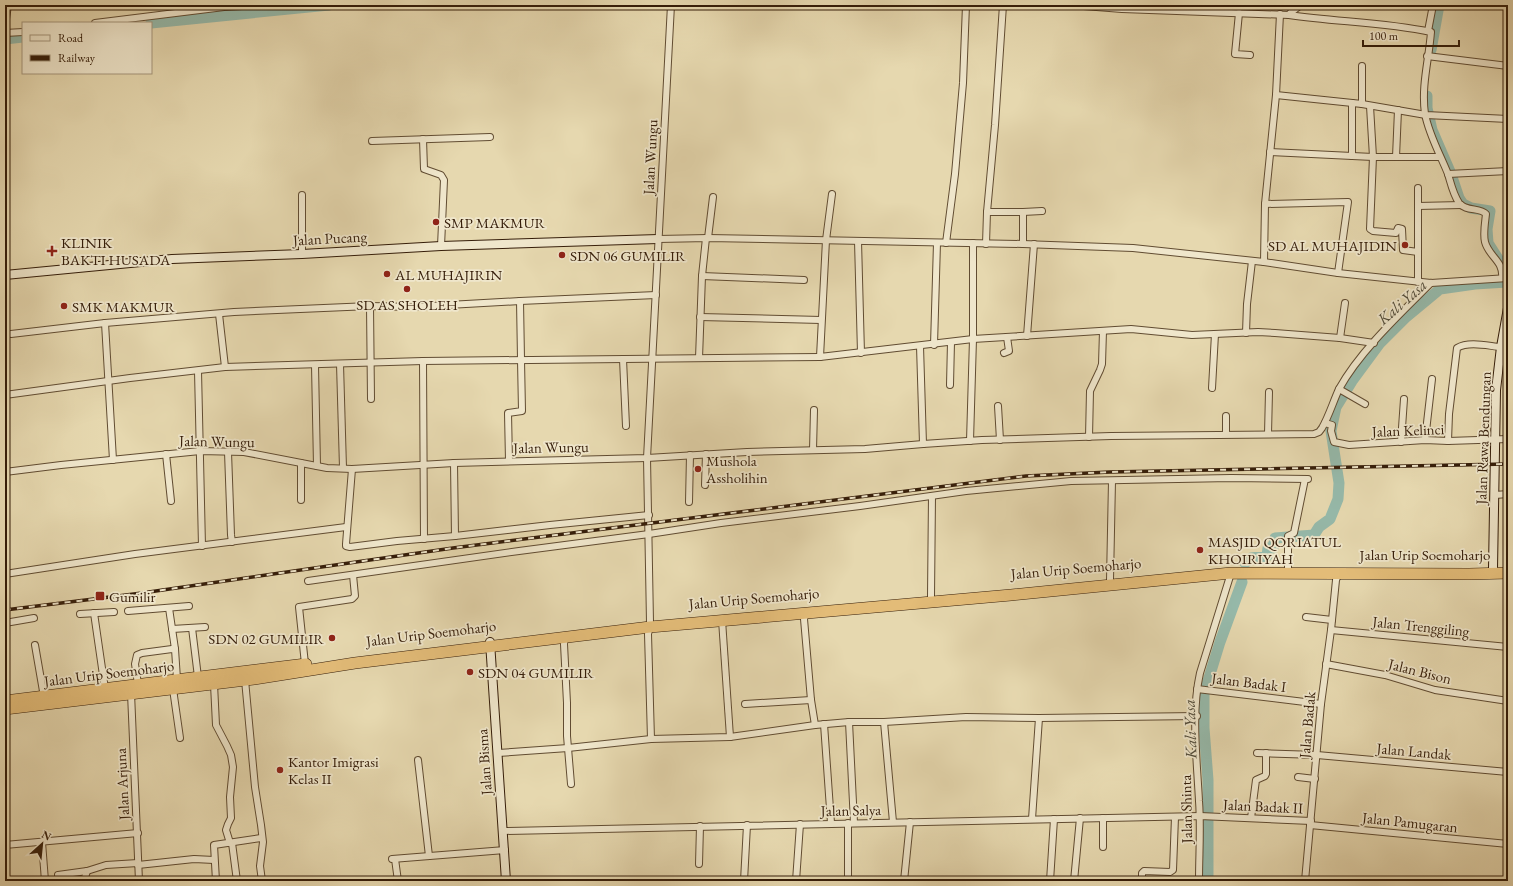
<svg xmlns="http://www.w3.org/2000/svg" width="1513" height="886" font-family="'EB Garamond',serif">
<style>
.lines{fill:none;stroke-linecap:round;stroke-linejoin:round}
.river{stroke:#96baab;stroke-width:11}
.street-casing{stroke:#614c32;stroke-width:8}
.secondary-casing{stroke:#351d09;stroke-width:10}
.highway-casing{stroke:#351d09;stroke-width:12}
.street{stroke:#efe6cb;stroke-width:6}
.secondary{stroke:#efe6cb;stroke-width:8}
.highway{stroke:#e3bc78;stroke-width:11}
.rail-casing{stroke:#351d09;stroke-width:3.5}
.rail{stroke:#efe6cb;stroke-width:2;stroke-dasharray:6;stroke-linecap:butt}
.poi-dot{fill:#8f2418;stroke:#efe6cb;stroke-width:1.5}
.labels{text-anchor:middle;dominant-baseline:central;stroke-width:3.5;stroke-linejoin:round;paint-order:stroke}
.street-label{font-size:15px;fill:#351d09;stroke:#efe6cb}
.poi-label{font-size:15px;fill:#351d09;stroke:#efe6cb;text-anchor:start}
.water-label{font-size:16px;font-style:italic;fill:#524c3a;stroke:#efe6cb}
</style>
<rect width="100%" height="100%" fill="#e6d8af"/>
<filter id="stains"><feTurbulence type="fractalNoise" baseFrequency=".005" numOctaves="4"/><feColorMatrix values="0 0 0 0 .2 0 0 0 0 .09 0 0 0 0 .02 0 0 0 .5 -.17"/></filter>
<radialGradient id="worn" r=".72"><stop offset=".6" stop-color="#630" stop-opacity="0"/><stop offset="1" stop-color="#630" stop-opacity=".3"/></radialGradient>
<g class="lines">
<g class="river">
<polyline points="151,23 329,5"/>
<polyline points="5,39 23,37"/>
<polyline points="1431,50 1439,5"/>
<polyline points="1245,563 1251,558 1267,556 1268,548 1273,548 1275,538 1314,535 1319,527 1330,519 1338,499 1339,483 1331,431 1336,407 1352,381 1380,343 1405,318 1440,289 1475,284 1507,282 1508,268 1502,265 1488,243 1487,229 1490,211 1471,208 1463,204 1459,198 1451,174 1432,130 1427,108 1427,96"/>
<polyline points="1208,881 1208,780 1204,728 1204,694 1220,642 1242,582"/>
</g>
<g class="street-casing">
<g id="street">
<polyline points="1003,5 995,125 987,212 1023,212 1042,211"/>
<path d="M1071,5L1122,9L1289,15C1291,10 1297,10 1300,5"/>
<polyline points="1239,13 1235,54 1250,55"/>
<path d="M1289,15C1336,22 1384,22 1431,32C1429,59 1421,86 1425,114C1429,135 1440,154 1448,174C1451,184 1453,194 1459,203C1466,212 1480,207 1486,214C1485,223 1483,234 1485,242C1489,257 1504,261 1502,278"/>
<polyline points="95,23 224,7 259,5"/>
<polyline points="5,26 8,5"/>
<polyline points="1428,31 1433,5"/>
<polyline points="5,33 23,32"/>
<polyline points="1427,56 1508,66"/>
<polyline points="1276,95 1362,104 1426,115 1508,119"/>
<polyline points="1352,103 1352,156"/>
<polyline points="1362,104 1362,66"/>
<polyline points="1370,106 1373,157 1370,229 1373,231 1396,233 1398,228 1402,229 1403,250 1418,252"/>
<polyline points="423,139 424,169 441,175 444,180 441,246"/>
<polyline points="372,141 490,137"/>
<polyline points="1270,152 1373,157 1440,157"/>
<polyline points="1396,157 1398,110"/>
<polyline points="1448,174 1508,171"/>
<polyline points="1418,188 1418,282"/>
<polyline points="832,194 826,240 820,357 973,339 1131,329 1192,335 1258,332 1275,333 1340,338 1374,343"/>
<polyline points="1265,204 1348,202 1338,273"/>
<polyline points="1418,206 1461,205"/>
<polyline points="1023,212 1023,244"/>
<polyline points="708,238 713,197"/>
<polyline points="658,239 708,238 1023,244 1133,248 1264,262 1338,273 1431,283 1508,278"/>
<polyline points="858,241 861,353"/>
<polyline points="946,243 955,174 963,83 966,5"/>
<polyline points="986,244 987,212"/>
<polyline points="302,254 302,195"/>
<polyline points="1264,262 1265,204 1276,95 1280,14"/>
<polyline points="702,276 804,280"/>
<polyline points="520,301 521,359"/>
<polyline points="370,306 371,399"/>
<polyline points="219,314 225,367"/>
<polyline points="700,317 821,320"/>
<polyline points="105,323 113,460"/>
<polyline points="1246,333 1247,304 1252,261"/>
<polyline points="11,334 105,323 234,312 370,306 413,307 520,301 656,295"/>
<polyline points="1027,336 1034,244"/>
<polyline points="1340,338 1345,303"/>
<polyline points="934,345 937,243"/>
<polyline points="920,346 923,444"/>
<polyline points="1004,353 1009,351 1007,337"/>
<polyline points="699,358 702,276 706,238"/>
<polyline points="623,359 626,426"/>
<polyline points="423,361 424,539"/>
<polyline points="340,364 343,468"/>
<polyline points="315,365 317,466"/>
<polyline points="198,371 202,546"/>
<polyline points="950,385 951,342"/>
<polyline points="1212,388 1215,334"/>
<polyline points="1339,389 1365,404"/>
<polyline points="5,395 130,378 225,367 423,361 820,357"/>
<polyline points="998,406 1000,440"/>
<polyline points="1325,423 1332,425 1331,431 1334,442 1349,445 1425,440 1448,441 1508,439"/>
<polyline points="1226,434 1226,416"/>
<polyline points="1268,434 1269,392"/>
<polyline points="1089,437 1090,391 1100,370 1102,364 1103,331"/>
<polyline points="1425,440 1432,379"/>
<polyline points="970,441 973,339 973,243"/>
<path d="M1448,441L1449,414L1457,348C1469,341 1488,346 1501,347"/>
<polyline points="1401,442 1404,399"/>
<polyline points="813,450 814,410"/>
<polyline points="228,452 231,535 232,542"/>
<polyline points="166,454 171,501"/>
<polyline points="509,461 508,413 522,411 521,360"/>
<polyline points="454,463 455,536"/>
<polyline points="352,469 346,544 346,546 350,547 397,541 455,536 550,525 649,515"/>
<path d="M5,472L61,465L200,451L244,452L327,468L352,469L454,463L647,458L747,452L865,449L923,444L982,440L1111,436L1314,434L1319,432L1322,428C1329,416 1333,402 1339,389C1360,351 1400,314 1431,283"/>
<polyline points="705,485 706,454"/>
<polyline points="1495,495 1508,494"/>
<polyline points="301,500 301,463"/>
<polyline points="689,502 690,455"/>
<polyline points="1288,569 1288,536 1294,533 1305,479"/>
<polyline points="5,574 135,554 346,527"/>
<polyline points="1110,580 1112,481"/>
<polyline points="308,581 519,551 649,534 721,523 860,506 966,491 1071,481 1231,478 1308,479"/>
<polyline points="931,597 932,496"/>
<polyline points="169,608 175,649"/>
<polyline points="128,611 189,606"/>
<polyline points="94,613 105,689"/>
<polyline points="806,613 804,619 811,700 815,725"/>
<polyline points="80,614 114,612"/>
<polyline points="1306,617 1332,620"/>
<polyline points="722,620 730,737"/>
<polyline points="650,622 647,458 671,5"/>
<polyline points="5,623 34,618"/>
<polyline points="650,627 648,634 651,739"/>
<polyline points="192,628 198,677"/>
<polyline points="172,629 205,627"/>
<polyline points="1331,630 1508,647"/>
<polyline points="565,637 564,644 567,703 567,736 571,784"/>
<polyline points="35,645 44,697"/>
<polyline points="305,664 299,607 352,599 355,596 353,575"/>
<polyline points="1326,664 1385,675 1435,690 1508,701"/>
<polyline points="245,680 255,787 261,825 263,842 260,866 262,881"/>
<polyline points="138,684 135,664 137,655 142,653 172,649 175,649 177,679"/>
<polyline points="214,684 216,725 227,746 231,755 233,767 230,797 231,818 228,824 226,830 230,843"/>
<polyline points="173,689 180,738"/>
<polyline points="1197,689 1321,704"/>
<polyline points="131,693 139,881"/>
<polyline points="745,704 811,700"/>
<polyline points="849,722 854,823"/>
<polyline points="884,722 893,822"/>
<polyline points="824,724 831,823"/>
<polyline points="498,753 568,748 651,739 730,737 815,725 849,722 884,722 966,717 1039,718 1197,716"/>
<polyline points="1257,753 1317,755 1508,772"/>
<polyline points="418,760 429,856"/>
<polyline points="1298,777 1315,779"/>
<polyline points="1251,818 1256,780 1265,776 1266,774 1266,753"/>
<polyline points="1032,819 1039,718"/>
<polyline points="848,823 848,881"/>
<polyline points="1310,825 1508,844"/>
<polyline points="504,831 1200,816 1311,821"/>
<polyline points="42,842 45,881"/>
<polyline points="232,843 237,881"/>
<polyline points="5,845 138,833"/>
<polyline points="1103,847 1103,818"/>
<polyline points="392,859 505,850"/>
<polyline points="395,859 398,881"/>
<polyline points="699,864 700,826"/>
<polyline points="138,865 194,859 214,860"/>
<polyline points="58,875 87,871 106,865 138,863"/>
<polyline points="84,881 87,871"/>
<polyline points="216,881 214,845 261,838"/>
<polyline points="744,881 747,825"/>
<polyline points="796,881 800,824"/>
<polyline points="904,881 910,822"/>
<polyline points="1050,881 1054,819"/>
<polyline points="1074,881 1080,818"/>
<polyline points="1142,881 1142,873 1144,871 1170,872 1173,870 1175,817"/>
<path d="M1199,881C1199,854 1201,828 1199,801C1197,760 1191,713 1200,673L1231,573"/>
<polyline points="1305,881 1321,704 1331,630 1336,580 1339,573"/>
</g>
</g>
<g class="secondary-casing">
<g id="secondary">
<polyline points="5,275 172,259 302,254 441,246 658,239"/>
<polyline points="1493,569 1496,390 1501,347 1508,308"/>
<polyline points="490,642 506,881"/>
</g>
</g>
<g class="highway-casing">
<g id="highway">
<polyline points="5,701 306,664"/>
<polyline points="5,709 254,679 355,663 650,627 1011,595 1231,573 1469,574 1508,573"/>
</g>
</g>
<use href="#street" class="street"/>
<use href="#secondary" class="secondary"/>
<use href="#highway" class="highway"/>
<g class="rail-casing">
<polyline id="rail" points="5,610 142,593 453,548 1026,476 1110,472 1508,464"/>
</g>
<use href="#rail" class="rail"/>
</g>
<g class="poi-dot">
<circle cx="436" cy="222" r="4"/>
<circle cx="1405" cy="245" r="4"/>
<path d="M50 245h4v4h4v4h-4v4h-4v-4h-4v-4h4z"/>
<circle cx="562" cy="255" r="4"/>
<circle cx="387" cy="274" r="4"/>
<circle cx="407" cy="289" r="4"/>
<circle cx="64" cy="306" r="4"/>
<circle cx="698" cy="469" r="4"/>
<circle cx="1200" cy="550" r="4"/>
<rect x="95" y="591" width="10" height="10" rx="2"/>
<circle cx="332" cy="638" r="4"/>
<circle cx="470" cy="672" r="4"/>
<circle cx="280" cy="770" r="4"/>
</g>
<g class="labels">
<g class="street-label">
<text transform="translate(650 157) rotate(-87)">Jalan Wungu</text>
<text transform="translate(330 238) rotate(-3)">Jalan Pucang</text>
<text transform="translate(1408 430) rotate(-2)">Jalan Kelinci</text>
<text transform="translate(1483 438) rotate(-88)">Jalan Rawa Bendungan</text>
<text transform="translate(217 441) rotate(1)">Jalan Wungu</text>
<text transform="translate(551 447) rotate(-1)">Jalan Wungu</text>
<text x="1425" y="554">Jalan Urip Soemoharjo</text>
<text transform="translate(1076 568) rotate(-5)">Jalan Urip Soemoharjo</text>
<text transform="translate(754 598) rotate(-5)">Jalan Urip Soemoharjo</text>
<text transform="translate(1421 626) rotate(6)">Jalan Trenggiling</text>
<text transform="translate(431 633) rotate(-7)">Jalan Urip Soemoharjo</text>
<text transform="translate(1420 671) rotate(14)">Jalan Bison</text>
<text transform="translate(109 673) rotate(-7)">Jalan Urip Soemoharjo</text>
<text transform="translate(1249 682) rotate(7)">Jalan Badak I</text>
<text transform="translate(1307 725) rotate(-85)">Jalan Badak</text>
<text transform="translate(1414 751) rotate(5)">Jalan Landak</text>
<text transform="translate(484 762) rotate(-94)">Jalan Bisma</text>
<text transform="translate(122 784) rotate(-93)">Jalan Arjuna</text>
<text transform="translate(1263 806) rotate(3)">Jalan Badak II</text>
<text transform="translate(1186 809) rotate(-91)">Jalan Shinta</text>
<text transform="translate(851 810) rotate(-1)">Jalan Salya</text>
<text transform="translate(1410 822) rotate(6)">Jalan Pamugaran</text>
</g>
<g class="poi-label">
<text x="444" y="222">SMP MAKMUR</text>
<text x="61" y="242">KLINIK<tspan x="61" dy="17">BAKTI HUSADA</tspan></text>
<text x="1397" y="245" text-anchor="end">SD AL MUHAJIDIN</text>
<text x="570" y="255">SDN 06 GUMILIR</text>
<text x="395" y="274">AL MUHAJIRIN</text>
<text x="407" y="304" text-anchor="middle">SD AS SHOLEH</text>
<text x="72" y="306">SMK MAKMUR</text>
<text x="706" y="460">Mushola<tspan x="706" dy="17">Assholihin</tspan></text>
<text x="1208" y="541">MASJID QORIATUL<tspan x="1208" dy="17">KHOIRIYAH</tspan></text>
<text x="109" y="596">Gumilir</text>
<text x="324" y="638" text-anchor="end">SDN 02 GUMILIR</text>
<text x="478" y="672">SDN 04 GUMILIR</text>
<text x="288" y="761">Kantor Imigrasi<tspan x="288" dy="17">Kelas II</tspan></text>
</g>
<g class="water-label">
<text transform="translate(1402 302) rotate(-41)">Kali Yasa</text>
<text transform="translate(1190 729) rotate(-92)">Kali Yasa</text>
</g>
</g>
<rect width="1513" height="886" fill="none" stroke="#e6d8af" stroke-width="20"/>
<rect x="6" y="6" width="1501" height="874" fill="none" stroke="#351d09" stroke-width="2"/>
<rect x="10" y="10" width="1493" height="866" fill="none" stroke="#351d09"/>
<rect x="22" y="22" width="130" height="52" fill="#efe6cb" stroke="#a5967d"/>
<rect x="30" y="35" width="20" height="6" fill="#efe6cb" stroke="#a5967d"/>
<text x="58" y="42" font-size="12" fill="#351d09">Road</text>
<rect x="30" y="55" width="20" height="6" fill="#351d09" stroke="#a5967d"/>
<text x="58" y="62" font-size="12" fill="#351d09">Railway</text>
<g transform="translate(42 844) rotate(27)" stroke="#efe6cb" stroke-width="3" paint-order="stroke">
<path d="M0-3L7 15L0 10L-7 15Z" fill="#351d09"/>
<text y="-6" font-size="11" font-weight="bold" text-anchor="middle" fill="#351d09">N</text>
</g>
<path d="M1363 40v6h96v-6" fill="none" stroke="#351d09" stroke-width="2"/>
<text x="1369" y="40" font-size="12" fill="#351d09" stroke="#efe6cb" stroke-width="3" paint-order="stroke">100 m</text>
<rect width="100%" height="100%" filter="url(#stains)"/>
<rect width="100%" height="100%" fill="url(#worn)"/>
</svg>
